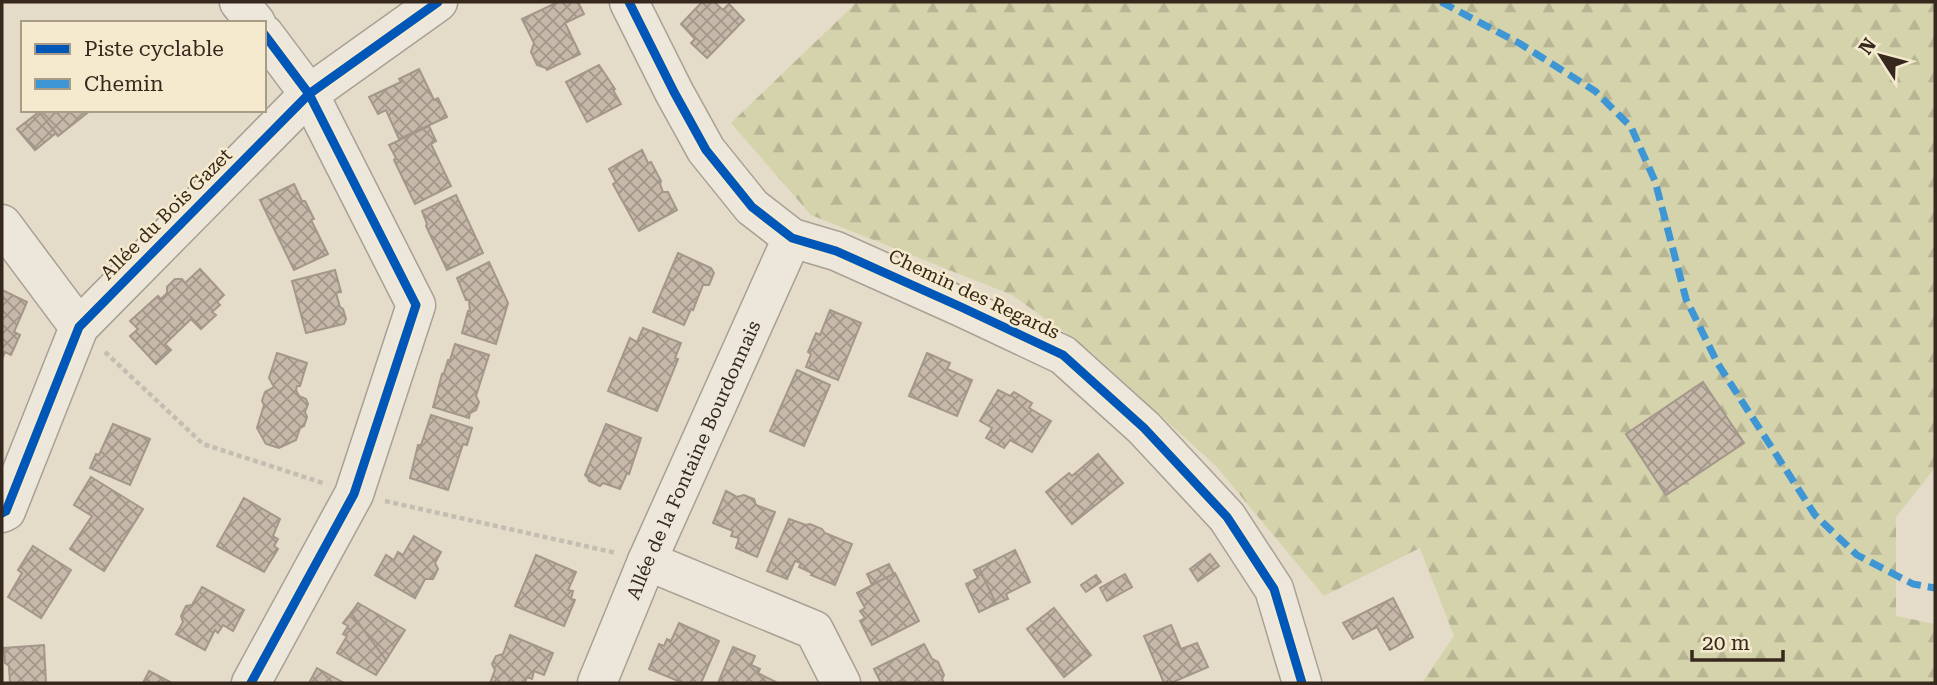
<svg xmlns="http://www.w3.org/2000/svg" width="1937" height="685" font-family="'Roboto Serif',serif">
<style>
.forest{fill:url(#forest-firs)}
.building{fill:url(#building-cross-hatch);stroke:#a49689;stroke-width:2}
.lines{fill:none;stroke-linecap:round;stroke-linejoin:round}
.minor-casing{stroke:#a8a093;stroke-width:41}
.path{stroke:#c4bdb2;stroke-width:4.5;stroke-dasharray:5 3.5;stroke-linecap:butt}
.minor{stroke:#ece6db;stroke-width:38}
.quiet{stroke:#3e96d4;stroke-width:7;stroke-dasharray:14 7;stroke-linecap:butt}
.cycleway-casing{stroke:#f6eace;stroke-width:13}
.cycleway{stroke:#0057b8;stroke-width:9}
.labels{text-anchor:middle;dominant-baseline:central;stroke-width:5;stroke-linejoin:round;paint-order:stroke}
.street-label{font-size:19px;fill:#36281c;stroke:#f6eace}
</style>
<defs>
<pattern id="forest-firs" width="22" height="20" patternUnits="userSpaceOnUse" patternTransform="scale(1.75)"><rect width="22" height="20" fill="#d4d3ab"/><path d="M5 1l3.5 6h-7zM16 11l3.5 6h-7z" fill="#b7b593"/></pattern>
<pattern id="building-cross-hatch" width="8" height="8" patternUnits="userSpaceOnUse" patternTransform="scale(1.75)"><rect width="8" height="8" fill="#c7b9aa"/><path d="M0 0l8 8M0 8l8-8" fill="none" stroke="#a2968a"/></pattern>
</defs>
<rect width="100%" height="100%" fill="#e4dbc9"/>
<polygon class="forest" points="857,2 1935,2 1935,468 1896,517 1896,616 1935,624 1935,683 1422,683 1454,636 1420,548 1324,596 1216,466 1090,351 1012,295 811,215 731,123"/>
<g class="building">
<polygon points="553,2 578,2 584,14 565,23 580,54 547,70 546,68 537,65 531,52 534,43 522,19 554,4"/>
<polygon points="702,2 714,2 723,10 729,4 744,20 707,58 691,43 695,39 681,24"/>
<polygon points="599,65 615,89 613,90 621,104 587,122 566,82"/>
<polygon points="419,69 434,100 438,98 447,117 399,139 386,110 378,114 369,97 401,82 399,79"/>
<polygon points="37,110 91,110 58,136"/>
<polygon points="39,112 56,133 35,150 17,129"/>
<polygon points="429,126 436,141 431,144 451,186 415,204 394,160 396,158 389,145"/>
<polygon points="642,150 648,163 651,162 661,181 660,184 663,192 668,192 677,210 639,231 613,184 616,182 609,169"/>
<polygon points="294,184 302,201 305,201 314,219 311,220 328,254 294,270 260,200"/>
<polygon points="456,195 483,253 447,270 426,226 427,224 422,211"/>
<polygon points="678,253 711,268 714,273 709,285 703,285 693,310 691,309 684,325 653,312"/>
<polygon points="489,262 508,303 496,344 462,333 468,311 470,311 469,300 466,300 457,278"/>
<polygon points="200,269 224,295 217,302 220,305 212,312 216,315 201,329 191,319 165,344 171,350 156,364 130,336 138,329 130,321 158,296 161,299 167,293 167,287 175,279 182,279 185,283"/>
<polygon points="335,270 341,292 336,293 340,307 343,309 346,319 344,324 306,333 292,281"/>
<polygon points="2,290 27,302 14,332 20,335 11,355 5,352 2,359"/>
<polygon points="830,310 861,323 838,380 806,367 811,354 808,352 816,333 820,335"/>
<polygon points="643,328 681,343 675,358 678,359 657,411 608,391 630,338 637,342"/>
<polygon points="455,344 489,355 476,396 479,402 476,410 470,413 469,418 433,407 442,374 444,373 448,360 450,360"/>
<polygon points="277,353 307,363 300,386 297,386 296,390 299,396 306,399 308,404 305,412 307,417 304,426 300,428 296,440 279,448 266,444 257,428 264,405 262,401 265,392 274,387 269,378"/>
<polygon points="927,353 950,363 947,369 972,380 957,416 909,396"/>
<polygon points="797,370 830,385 804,446 770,431"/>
<polygon points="1703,382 1744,443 1666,495 1626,434"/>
<polygon points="998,390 1010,396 1014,392 1032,403 1029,408 1051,421 1032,452 1010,440 1004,448 986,438 992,428 980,421"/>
<polygon points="431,415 472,428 467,445 463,444 448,490 410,478 418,445 421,445"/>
<polygon points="113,424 150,439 130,485 90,468 96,454 99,455"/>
<polygon points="606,424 641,438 629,474 627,473 620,489 603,483 600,486 589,481 588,478 585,475"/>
<polygon points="1098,454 1123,483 1072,524 1046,492 1069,473 1072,476"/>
<polygon points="91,477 143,509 104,571 70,549 92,516 74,505"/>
<polygon points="726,491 737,497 744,495 754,499 756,505 775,512 757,557 736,548 739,538 731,536 733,531 713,523"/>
<polygon points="244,498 280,519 273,536 278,539 274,546 278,549 264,572 217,546"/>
<polygon points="789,519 806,525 810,524 822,529 825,533 852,544 835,585 811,575 812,573 799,567 801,563 795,561 787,579 767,571"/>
<polygon points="414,536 441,552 435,563 438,569 433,579 425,579 415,598 375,575 386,555 394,560 398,552 403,555"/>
<polygon points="33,546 71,570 41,618 8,597 22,573 18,570"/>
<polygon points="1015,550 1030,582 1006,594 1008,599 996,604 979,568"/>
<polygon points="1210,554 1219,566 1198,581 1190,569"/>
<polygon points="536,555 576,572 568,590 573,591 571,599 575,600 564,626 515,606"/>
<polygon points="889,564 894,574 872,585 867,574"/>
<polygon points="979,568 996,604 979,612 966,584 978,578 974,570"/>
<polygon points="895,573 919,621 872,645 860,621 865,618 860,611 865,608 857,593"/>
<polygon points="1125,574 1132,587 1107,601 1100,588"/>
<polygon points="1096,575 1101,582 1086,592 1081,585"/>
<polygon points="202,587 244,610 233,631 223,625 218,633 215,630 205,650 176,634 183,622 181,616 186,606 192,605"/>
<polygon points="1393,598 1413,637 1390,650 1377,627 1353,639 1343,623"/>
<polygon points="358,603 405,630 386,660 351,613"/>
<polygon points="1054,608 1091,655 1064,677 1027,629"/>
<polygon points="351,613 386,660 376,675 337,653 347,636 343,634 348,626 343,623"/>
<polygon points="679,623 719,641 701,683 683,683 649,669 659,644 664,646 667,639 671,641"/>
<polygon points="1171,625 1181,649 1197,643 1208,667 1171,683 1164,683 1144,636"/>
<polygon points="510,635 553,653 544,675 534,671 532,679 527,677 525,683 490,683 495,670 492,664 496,656 503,654"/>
<polygon points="924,644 932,659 938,662 944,675 942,679 944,683 903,683 902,680 896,683 881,683 874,669"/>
<polygon points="44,645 46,683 10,683 9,666 5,663 4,648"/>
<polygon points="733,647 755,656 751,665 760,669 758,673 776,682 776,683 718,683"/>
<polygon points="317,668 344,683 309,683"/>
<polygon points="149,671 172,683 143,683"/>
</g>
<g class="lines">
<g class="minor-casing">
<g id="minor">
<polyline points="239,2 256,23"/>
<polyline points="629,2 674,92 706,150 752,207 792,238 836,251 961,307 1063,355 1144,428 1227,517 1274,589 1302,683"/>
<polyline points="2,224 79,327"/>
<polyline points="2,513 6,511 79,327 309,94 438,2"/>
<polyline points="647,561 814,630 841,683"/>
<polyline points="251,683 354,494 416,305 309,94 264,34"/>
<path id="s1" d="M597,683L647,561L792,238"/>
</g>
</g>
<g class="path">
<polyline points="105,352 203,444 323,483"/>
<polyline points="385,501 616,553"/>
</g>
<use href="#minor" class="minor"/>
<polyline class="quiet" points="1441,2 1519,43 1595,91 1631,127 1655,181 1686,299 1718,364 1815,515 1857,555 1913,584 1935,588"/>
<g class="cycleway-casing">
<g id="cycleway">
<polyline points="629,2 674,92 706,150 752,207 792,238 836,251 961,307 1063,355 1144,428 1227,517 1274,589 1302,683"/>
<polyline points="2,513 6,511 79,327 309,94 438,2"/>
<polyline points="251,683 354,494 416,305 309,94 264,34"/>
</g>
</g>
<use href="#cycleway" class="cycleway"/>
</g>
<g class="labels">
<g class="street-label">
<text transform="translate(166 214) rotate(-45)">Allée du Bois Gazet</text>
<text transform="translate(974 294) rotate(25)">Chemin des Regards</text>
<text stroke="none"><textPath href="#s1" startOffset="243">Allée de la Fontaine Bourdonnais</textPath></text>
</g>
</g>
<rect width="1937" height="685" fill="none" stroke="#36281c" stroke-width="7"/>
<rect x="21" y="21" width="245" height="91" fill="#f6eace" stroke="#a99c87" stroke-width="2"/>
<rect x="35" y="44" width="35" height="10" fill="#0057b8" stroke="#a99c87" stroke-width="2"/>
<text x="84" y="56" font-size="21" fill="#36281c">Piste cyclable</text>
<rect x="35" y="79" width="35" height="10" fill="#3e96d4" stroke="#a99c87" stroke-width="2"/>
<text x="84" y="91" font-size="21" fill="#36281c">Chemin</text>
<g transform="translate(1881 56) rotate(306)" stroke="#f6eace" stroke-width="5" paint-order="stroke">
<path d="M0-5L12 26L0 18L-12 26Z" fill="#36281c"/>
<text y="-10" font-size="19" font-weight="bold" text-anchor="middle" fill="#36281c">N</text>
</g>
<path d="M1692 650v10h91v-10" fill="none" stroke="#36281c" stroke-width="3.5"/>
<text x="1702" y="650" font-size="21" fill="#36281c" stroke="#f6eace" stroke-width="5" paint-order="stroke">20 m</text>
</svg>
